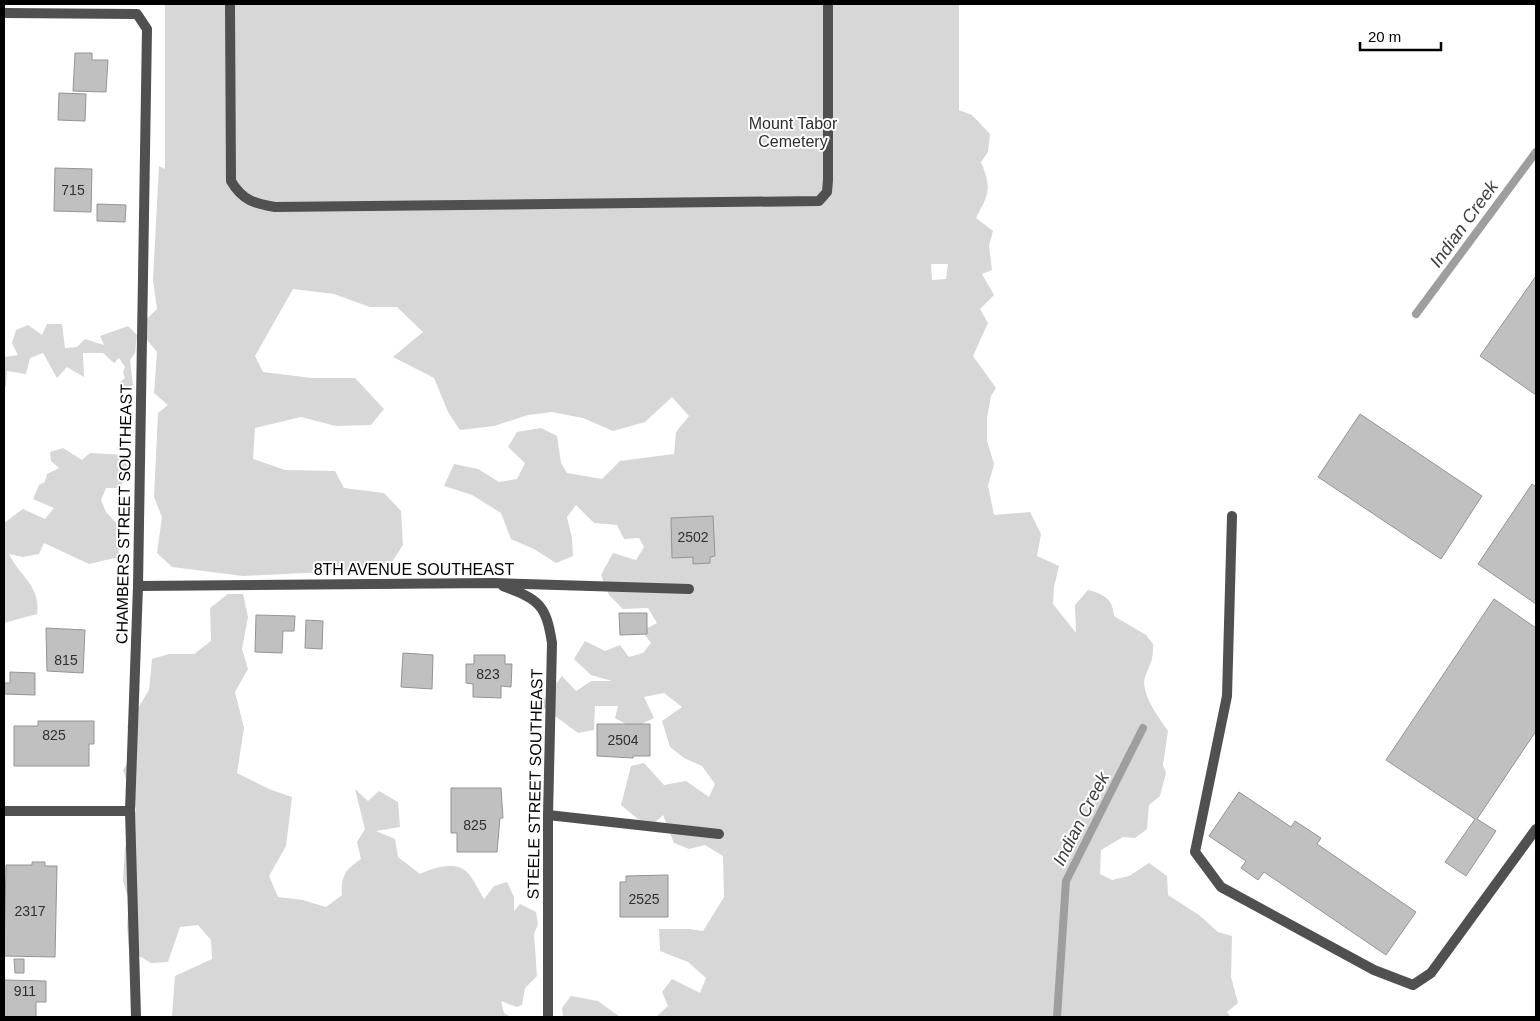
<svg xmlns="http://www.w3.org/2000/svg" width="1540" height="1021" font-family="Arial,sans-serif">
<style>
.green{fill:#d7d7d7;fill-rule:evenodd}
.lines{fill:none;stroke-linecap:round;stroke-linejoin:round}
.stream{stroke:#9e9e9e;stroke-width:8}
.building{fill:#c0c0c0;stroke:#949494}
.service{stroke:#505050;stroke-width:10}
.minor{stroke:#505050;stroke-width:10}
.labels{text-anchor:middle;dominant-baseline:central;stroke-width:4;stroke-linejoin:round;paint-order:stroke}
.number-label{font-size:14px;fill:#303030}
.park-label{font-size:16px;fill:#2e2e2e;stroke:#fff}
.street-label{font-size:16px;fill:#000;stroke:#fff}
.water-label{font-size:18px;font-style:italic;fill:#3f3f3f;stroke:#fff}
</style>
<rect width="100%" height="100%" fill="#fff"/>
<g class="green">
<path d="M165,4H959V110L972,115L990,134L988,152L981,162C992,189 989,193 976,218L993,231L989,246L992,270L982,274L994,295L980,309L988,323L973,356L996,388L991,396L987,418V441L994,464L988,486L994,515L1030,512L1041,534L1037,556L1059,566L1054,587L1053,604L1076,633L1075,605L1088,590C1104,594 1113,599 1114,616L1146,635L1153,644C1153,663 1151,661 1145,677C1140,693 1159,718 1168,731L1163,765L1166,773L1160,796L1149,805L1147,829L1135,838L1123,837L1101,850L1100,874L1112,880L1129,876L1149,863L1167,876L1168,895L1199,915L1218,932L1232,936L1231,977L1238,1003L1227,1012L1231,1017H656L668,1006L662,992L672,979L700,993L706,978L688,962L660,951L659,929H689L703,931L724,897L723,856L705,845L689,849L674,843L663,815L646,831L639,820L621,805L631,766L644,763L664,785L686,781L709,797L715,784L702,766L684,758L670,747L662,721L682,707L664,693L644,697L654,718L633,728L615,718L618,706H595L594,730L578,733L540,705L562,676L576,691L591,681H612L591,675L574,659L585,641L605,651L620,645L629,657L643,653L651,643L642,631L657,623L648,608L623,609L609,595L601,575L613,553L636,560L644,547L639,538L624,539L617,525L594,523L576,505L567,517L572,538L573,556L556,563L534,549L511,539L501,513L472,495L444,486L454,464L478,469L499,482L517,479L525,463L508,447L517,432L541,428L557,436L561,463L567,473L602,479L620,461L674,454L676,432L689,416L672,397L645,422L613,431L583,418L552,412L528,415L494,426L460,430L448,412L434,378L393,357L423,332L397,307H370L334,294L293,289L255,356L263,372L312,378H355L384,409L371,425L336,426L301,417L255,428L253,459L285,470L335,471L344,488L384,493L401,511L403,545L392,562L345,571L243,576L172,567L157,553L162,517L154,497L158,413L168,405L154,393L157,352L137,328L157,309L153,280L159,166L165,169ZM931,264H948L946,279L932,280Z"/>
<polygon points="47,324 62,324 65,348 77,347 85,339 104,345 100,336 128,326 137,335 135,353 130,360 133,385 125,392 120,382 125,378 123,372 125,367 119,358 114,363 103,353 83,353 84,377 67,367 57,378 43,353 30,358 26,374 7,371 6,386 4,388 4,357 18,355 12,343 16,330 28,325 42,335"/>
<path d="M63,448L82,460L90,453L126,455L129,473L119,488H106L101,500L106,512L118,525L119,557L89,564L44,543L39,554L23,557L9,554C20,577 41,586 37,614L4,623V523L23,509L45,519L54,508L33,499L39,485L45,482L47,474L59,468L51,461L50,452Z"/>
<path d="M228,594H243L248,617L242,649L248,669L235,692L244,728L237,773L269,789L292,797L286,846L269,876L278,897L303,900L326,907L342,895C341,876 345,870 361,859L357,842L365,829L355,789L368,801L379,791L398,802L400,827L376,831L395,839L398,857L420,874C433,868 456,860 468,873C474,880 479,891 484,899L494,886L507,882L514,897V911L520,904L536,912L538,924L534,934L537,976L525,988L522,1005L517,1007L501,1001L504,1013L511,1017H170L172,1016L175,976L212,959L211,940L198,925L180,927L168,962L151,963L129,950L127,926L129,901L123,881L125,848L136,809L123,770L137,750L127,726L149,690L152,659L169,654H194L211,641L210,608Z"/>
<polygon points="571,996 598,1001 620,1017 625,1017 563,1017 562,1008"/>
</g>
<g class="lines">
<g class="stream">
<polyline points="1416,314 1536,152"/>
<polyline points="1057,1017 1066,881 1143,728"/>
</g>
</g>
<g class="building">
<polygon points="75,53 92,53 92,60 108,60 106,92 73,91"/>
<polygon points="59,93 86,94 85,121 58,120"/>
<polygon points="55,168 92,169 91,212 54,211"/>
<polygon points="97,204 126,205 125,222 97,221"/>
<polygon points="1536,276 1536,395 1480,356"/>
<polygon points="1360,414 1482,496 1441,559 1318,477"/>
<polygon points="1532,484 1536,487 1536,604 1478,564"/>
<polygon points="713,516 715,556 710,557 710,563 693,564 693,557 672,558 671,518"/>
<polygon points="1494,599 1536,628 1536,731 1477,819 1496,831 1466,876 1445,862 1475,819 1386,760"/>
<polygon points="619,613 647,613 647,634 620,635"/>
<polygon points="256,615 295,616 294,631 283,631 282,653 255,652"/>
<polygon points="306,620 323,621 322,649 305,648"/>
<polygon points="46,628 85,630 83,673 47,671"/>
<polygon points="403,653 433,655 432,689 401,687"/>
<polygon points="474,655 505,655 505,664 512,664 511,687 501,686 501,698 473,697 473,684 466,683 466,664 474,664"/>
<polygon points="10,672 35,673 35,695 4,694 4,683 10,683"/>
<polygon points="38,721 94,721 94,744 89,744 89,766 14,766 14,726 38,726"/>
<polygon points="597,724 650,724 650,756 633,756 633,758 597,756"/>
<polygon points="451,788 501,788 503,818 500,818 497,852 457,852 457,833 451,833"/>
<polygon points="1239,792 1291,827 1295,821 1321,838 1317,844 1416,912 1386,955 1264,872 1258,880 1241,868 1246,861 1209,836"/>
<polygon points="32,862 45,862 45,866 57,866 55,957 4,956 6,865 32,865"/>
<polygon points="668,875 668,917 620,917 620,882 626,882 626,876"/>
<polygon points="14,959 24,959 24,973 15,973"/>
<polygon points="4,980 46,981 46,1002 36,1002 36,1017 4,1017"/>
</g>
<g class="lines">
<g class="service">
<path d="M230,4L231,181C242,200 255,204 275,207L819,201L827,192L828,180V4"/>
<polyline points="1232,516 1227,696 1195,852 1221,887 1374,970 1413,985 1431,973 1536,829"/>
</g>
<g class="minor">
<polyline points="4,13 137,14 147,29 138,586 130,811 136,1017"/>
<polyline points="138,586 494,583 689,589"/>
<path d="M503,586C539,600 546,604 552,643L548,815V1017"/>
<polyline points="4,811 130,811"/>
<polyline points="548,815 719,834"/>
</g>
</g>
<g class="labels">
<g class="number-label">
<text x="73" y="190">715</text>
<text x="693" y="537">2502</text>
<text x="66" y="660">815</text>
<text x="488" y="674">823</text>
<text x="54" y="735">825</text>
<text x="623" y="740">2504</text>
<text x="475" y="825">825</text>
<text x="644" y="899">2525</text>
<text x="30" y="911">2317</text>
<text x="25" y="991">911</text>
</g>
<g class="park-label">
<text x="793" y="123">Mount Tabor<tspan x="793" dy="18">Cemetery</tspan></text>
</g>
<g class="street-label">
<text transform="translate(124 514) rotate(-89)">CHAMBERS STREET SOUTHEAST</text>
<text x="414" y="569">8TH AVENUE SOUTHEAST</text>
<text transform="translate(535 784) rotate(-89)">STEELE STREET SOUTHEAST</text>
</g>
<g class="water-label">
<text transform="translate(1464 224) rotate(-54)">Indian Creek</text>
<text transform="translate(1081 819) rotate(-63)">Indian Creek</text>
</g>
</g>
<rect width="1540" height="1021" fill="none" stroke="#000000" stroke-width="10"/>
<path d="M1360 42v8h81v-8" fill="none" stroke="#000000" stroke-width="2.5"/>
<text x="1368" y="42" font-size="15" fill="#000000" stroke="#ffffff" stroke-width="4" paint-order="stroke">20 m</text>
</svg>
